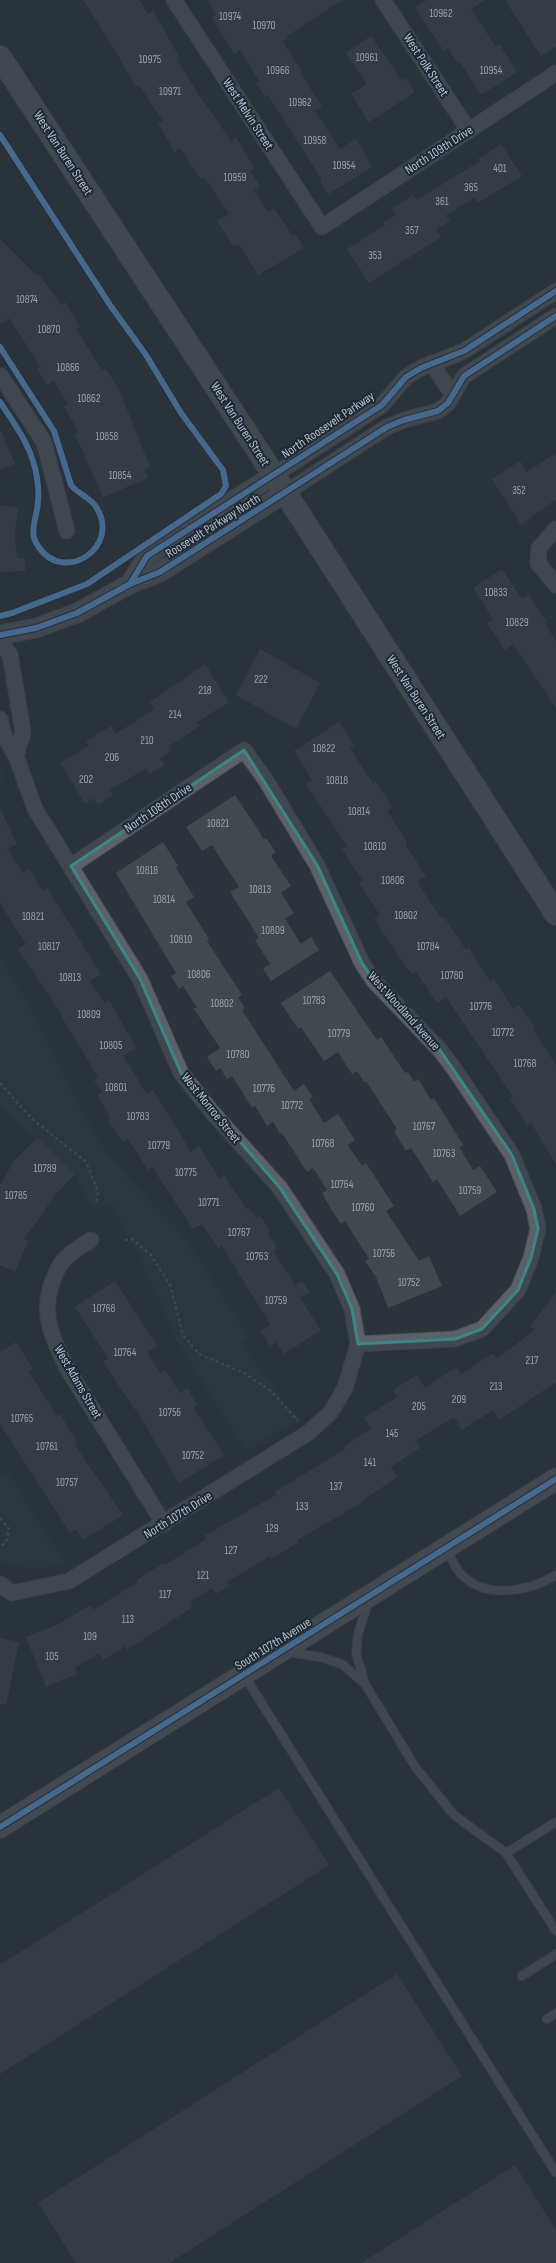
<svg xmlns="http://www.w3.org/2000/svg" width="556" height="2263" font-family="'Sofia Sans Condensed',sans-serif">
<style>
.green{fill:#293e40}
.building{fill:#43484f}
.lines{fill:none;stroke-linecap:round;stroke-linejoin:round}
.service-casing{stroke:#4a4f55;stroke-width:10}
.minor-casing{stroke:#4a4f55;stroke-width:17}
.tertiary-casing{stroke:#4a4f55;stroke-width:21}
.secondary-casing{stroke:#4a4f55;stroke-width:23}
.primary-casing{stroke:#4a4f57;stroke-width:24}
.path{stroke:#596065;stroke-width:2.5;stroke-dasharray:3 3;stroke-linecap:butt}
.service{stroke:#5c6168;stroke-width:8}
.minor{stroke:#5c6168;stroke-width:15}
.tertiary{stroke:#5c6168;stroke-width:19}
.secondary{stroke:#61656c;stroke-width:21}
.primary{stroke:#5e636a;stroke-width:22}
.cycleway-casing{stroke:#1f2936;stroke-width:8}
.cycleway{stroke:#66a8f1;stroke-width:6}
.marked{fill:none;stroke:#398885;stroke-width:3;stroke-linejoin:round}
.labels{text-anchor:middle;dominant-baseline:central;stroke-width:4;stroke-linejoin:round;paint-order:stroke}
.number-label{font-size:11px;fill:#9aa1ac}
.street-label{font-size:13px;fill:#b7bfcb;stroke:#1f2936}
</style>
<rect width="100%" height="100%" fill="#2c333a"/>
<g class="green">
<polygon points="0,759 5,781 0,782"/>
<polygon points="0,957 27,1002 83,1113 108,1155 187,1241 249,1337 242,1342 265,1377 300,1418 246,1451 176,1339 142,1262 113,1206 90,1205 75,1174 0,1106"/>
<path d="M8,1473L65,1564C42,1568 23,1569 0,1562V1478Z"/>
</g>
<g class="building">
<polygon points="83,0 139,0 148,14 153,11 181,60 178,61 197,92 231,141 236,137 254,168 250,171 260,186 254,190 268,212 274,208 292,235 295,234 304,248 258,275 239,244 234,247 217,221 229,214 204,177 201,179 180,148 175,152 158,124 163,121 139,85 136,87 119,58 120,58"/>
<polygon points="207,0 342,0 287,36 288,38 283,42 303,73 301,74 322,107 315,111 340,149 356,139 372,167 328,194 320,181 322,180 268,95 265,97 256,83 259,81 240,50 234,54 212,18 216,14"/>
<polygon points="427,0 485,0 471,9 496,47 500,45 517,72 481,95 460,62 458,64 448,48 444,51 415,8"/>
<polygon points="505,0 556,0 556,46 541,56"/>
<polygon points="371,36 402,81 406,78 415,92 369,122 351,94 367,84 346,53"/>
<polygon points="501,144 522,176 478,203 475,197 446,215 450,221 436,230 441,237 369,283 347,249 385,225 383,222 396,214 392,209 413,195 417,200 480,161 478,159"/>
<polygon points="0,239 36,275 38,274 61,305 65,302 80,326 76,329 102,370 106,369 120,392 150,467 144,470 148,478 103,497 75,434 79,432 64,407 68,404 54,381 47,385 37,369 41,367 9,318 0,324"/>
<polygon points="0,429 15,464 0,470"/>
<polygon points="556,453 556,499 521,525 492,479 520,461 527,472"/>
<polygon points="0,505 18,507 15,536 17,558 25,558 25,571 0,572"/>
<polygon points="502,569 522,599 529,595 547,622 544,623 556,641 556,708 513,644 505,650 487,623 493,619 473,588"/>
<polygon points="260,649 320,683 296,729 236,695"/>
<polygon points="205,664 229,702 197,722 200,726 169,746 172,751 160,759 165,765 150,774 146,768 110,790 113,795 98,805 94,798 85,804 60,763 89,746 86,741 111,726 116,734 154,709 150,702"/>
<polygon points="339,722 355,746 350,748 373,784 376,782 393,808 387,811 407,842 405,844 426,876 417,882 442,919 444,917 466,950 469,948 490,982 494,979 513,1009 519,1005 535,1028 533,1030 556,1065 556,1164 531,1123 527,1125 510,1099 513,1097 446,997 437,1003 416,972 412,975 390,943 374,919 380,915 359,883 363,881 342,849 347,846 306,784 312,780 294,751"/>
<polygon points="235,795 264,839 266,838 276,852 271,856 291,886 281,893 294,913 285,919 301,944 311,937 319,950 271,981 263,969 270,964 255,940 259,938 230,892 239,887 212,845 202,851 186,827"/>
<polygon points="0,809 17,844 7,849 23,873 29,869 43,891 47,888 101,974 90,981 105,1003 109,1000 136,1048 123,1056 147,1094 153,1090 191,1152 199,1146 219,1178 224,1175 246,1209 249,1207 257,1218 260,1216 270,1230 267,1232 277,1248 273,1251 295,1285 302,1281 310,1292 300,1298 321,1330 284,1354 276,1342 270,1346 261,1331 271,1325 221,1245 218,1248 202,1224 193,1229 152,1167 148,1170 128,1139 123,1142 108,1120 111,1118 97,1095 102,1092 94,1080 98,1077 61,1016 62,1015 18,949 26,944 0,903"/>
<polygon points="163,842 178,866 176,868 194,897 186,902 209,939 207,941 242,995 238,998 245,1008 242,1010 294,1091 304,1084 313,1097 309,1099 324,1123 338,1114 355,1140 348,1145 362,1166 366,1163 394,1206 386,1211 419,1261 429,1256 442,1286 388,1308 376,1277 365,1261 369,1259 345,1221 341,1224 331,1209 322,1193 327,1190 313,1168 307,1172 282,1133 280,1134 273,1122 267,1126 255,1106 252,1108 232,1076 227,1079 220,1068 216,1071 207,1057 220,1048 194,1009 197,1007 183,986 179,989 171,976 176,973 116,873"/>
<polygon points="330,971 377,1040 381,1037 405,1073 408,1072 414,1082 418,1079 431,1100 434,1098 463,1145 459,1147 473,1170 480,1166 497,1192 460,1216 437,1179 433,1182 411,1148 406,1151 394,1131 397,1129 366,1081 364,1082 357,1071 352,1074 338,1052 324,1061 301,1027 298,1029 281,1003"/>
<polygon points="37,1138 75,1174 55,1195 24,1239 28,1241 15,1272 0,1265 0,1185 14,1161"/>
<polygon points="115,1281 157,1346 147,1352 160,1373 165,1370 180,1393 187,1388 197,1405 193,1407 224,1455 179,1483 136,1409 135,1410 103,1362 108,1358 75,1307"/>
<polygon points="556,1293 556,1382 499,1420 493,1410 462,1430 454,1417 415,1441 420,1448 391,1467 397,1477 362,1501 363,1502 297,1540 299,1542 271,1559 270,1556 227,1582 229,1585 216,1594 212,1588 190,1602 193,1607 127,1650 125,1646 103,1660 99,1653 75,1668 77,1674 46,1687 26,1637 59,1624 90,1605 93,1610 138,1582 137,1580 164,1563 165,1565 206,1539 204,1536 276,1495 275,1492 345,1449 344,1447 371,1428 364,1418 397,1397 393,1390 417,1375 425,1388 456,1367 461,1374 493,1353 497,1359 534,1330 530,1326"/>
<polygon points="16,1342 33,1369 29,1372 57,1416 60,1414 77,1442 74,1444 123,1515 83,1540 76,1529 70,1533 0,1424 0,1352"/>
<polygon points="0,1638 19,1642 6,1705 0,1704"/>
<polygon points="279,1788 329,1865 0,2074 0,1965"/>
<polygon points="397,1974 462,2076 169,2263 76,2263 38,2203"/>
<polygon points="515,2165 556,2230 556,2263 361,2263"/>
</g>
<g class="lines">
<g class="service-casing">
<g id="service">
<path d="M446,1549C451,1557 455,1569 462,1575C487,1600 529,1591 556,1575"/>
<polyline points="369,1600 358,1634 356,1653 365,1684 416,1768 454,1815 506,1853 556,1931"/>
<polyline points="287,1652 320,1657 342,1664 365,1684"/>
<polyline points="244,1675 556,2173"/>
<polyline points="506,1853 556,1822"/>
<polyline points="522,1976 556,1954"/>
<polyline points="547,2019 556,2013"/>
</g>
</g>
<g class="minor-casing">
<g id="minor">
<polyline points="174,0 322,227 556,73"/>
<polyline points="383,0 469,131"/>
<polyline points="431,363 453,395"/>
<polyline points="0,375 44,442 67,531"/>
<polyline points="274,475 382,405 406,377 421,368 464,351 556,291"/>
<polyline points="285,493 387,427 404,420 438,411 448,403 464,376 556,316"/>
<polyline points="556,529 539,548 538,563 556,585"/>
<polyline points="0,639 10,655 23,732 16,756"/>
<polyline points="0,719 5,738 16,756 35,809 140,979 181,1073 212,1112 280,1188 337,1274 352,1309 358,1344 345,1388 331,1412 308,1433 69,1581 12,1593 0,1584"/>
<polyline points="71,866 244,750 265,779 317,865 362,963 374,981 440,1050 455,1070 512,1155 534,1209 538,1229 531,1258 518,1290 482,1329 455,1339 358,1344"/>
<path d="M91,1240C83,1245 74,1250 68,1256C61,1261 56,1272 53,1280C40,1314 52,1337 67,1368L164,1524"/>
</g>
</g>
<g class="tertiary-casing">
<g id="tertiary">
<polyline points="130,584 147,556 274,475"/>
<polyline points="0,635 36,628 77,613 130,584 160,572 285,493"/>
</g>
</g>
<g class="secondary-casing">
<polyline id="secondary" points="0,1827 556,1479"/>
</g>
<g class="primary-casing">
<polyline id="primary" points="0,57 274,475 556,914"/>
</g>
<g class="path">
<polyline points="0,1083 31,1118 86,1162 98,1192 96,1204"/>
<polyline points="125,1240 132,1239 150,1254 170,1285 183,1335 199,1354 244,1373 271,1391 298,1421"/>
<polyline points="0,1518 9,1529 6,1542 0,1547"/>
</g>
<use href="#service" class="service"/>
<use href="#minor" class="minor"/>
<use href="#tertiary" class="tertiary"/>
<use href="#secondary" class="secondary"/>
<use href="#primary" class="primary"/>
<g class="cycleway-casing">
<g id="cycleway">
<polyline points="0,135 110,305 146,355 181,413 223,470 226,486 221,494 87,584 12,613 0,616"/>
<path d="M0,347L54,431L71,485C78,494 91,498 96,507C122,546 64,586 38,546C28,532 37,518 38,502C39,495 38,485 37,478C33,449 16,426 0,402"/>
<polyline points="130,584 147,556 382,405 406,377 421,368 464,351 556,291"/>
<polyline points="0,635 36,628 77,613 130,584 160,572 387,427 404,420 438,411 448,403 464,376 556,316"/>
<polyline points="0,1827 556,1479"/>
</g>
</g>
<use href="#cycleway" class="cycleway"/>
</g>
<path d="M0 0H556V2263H0ZM244,750L317,865L362,963L374,981L440,1050L512,1155L534,1209L538,1229L531,1258L518,1290L482,1329L455,1339L358,1344L352,1309L337,1274L280,1188L181,1073L140,979L71,866Z" fill="#2c333a" fill-opacity=".55" fill-rule="evenodd"/>
<path class="marked" d="M244,750L317,865L362,963L374,981L440,1050L512,1155L534,1209L538,1229L531,1258L518,1290L482,1329L455,1339L358,1344L352,1309L337,1274L280,1188L181,1073L140,979L71,866Z"/>
<g class="labels">
<g class="number-label">
<text x="441" y="13">10962</text>
<text x="230" y="16">10974</text>
<text x="264" y="25">10970</text>
<text x="367" y="57">10961</text>
<text x="150" y="59">10975</text>
<text x="278" y="70">10966</text>
<text x="491" y="70">10954</text>
<text x="170" y="91">10971</text>
<text x="300" y="102">10962</text>
<text x="315" y="140">10958</text>
<text x="344" y="165">10954</text>
<text x="500" y="168">401</text>
<text x="235" y="177">10959</text>
<text x="471" y="187">365</text>
<text x="442" y="201">361</text>
<text x="412" y="230">357</text>
<text x="375" y="255">353</text>
<text x="27" y="299">10874</text>
<text x="49" y="329">10870</text>
<text x="68" y="367">10866</text>
<text x="89" y="398">10862</text>
<text x="107" y="436">10858</text>
<text x="120" y="475">10854</text>
<text x="519" y="490">352</text>
<text x="496" y="592">10833</text>
<text x="517" y="622">10829</text>
<text x="261" y="679">222</text>
<text x="205" y="690">218</text>
<text x="175" y="714">214</text>
<text x="147" y="740">210</text>
<text x="324" y="748">10822</text>
<text x="112" y="757">206</text>
<text x="86" y="779">202</text>
<text x="337" y="780">10818</text>
<text x="359" y="811">10814</text>
<text x="218" y="823">10821</text>
<text x="375" y="846">10810</text>
<text x="147" y="870">10818</text>
<text x="393" y="880">10806</text>
<text x="260" y="889">10813</text>
<text x="164" y="899">10814</text>
<text x="406" y="915">10802</text>
<text x="33" y="916">10821</text>
<text x="273" y="930">10809</text>
<text x="181" y="939">10810</text>
<text x="49" y="946">10817</text>
<text x="428" y="946">10784</text>
<text x="199" y="974">10806</text>
<text x="452" y="975">10780</text>
<text x="70" y="977">10813</text>
<text x="314" y="1000">10783</text>
<text x="222" y="1003">10802</text>
<text x="481" y="1006">10776</text>
<text x="89" y="1014">10809</text>
<text x="503" y="1032">10772</text>
<text x="339" y="1033">10779</text>
<text x="111" y="1045">10805</text>
<text x="238" y="1054">10780</text>
<text x="525" y="1063">10768</text>
<text x="116" y="1087">10801</text>
<text x="264" y="1088">10776</text>
<text x="292" y="1105">10772</text>
<text x="138" y="1116">10783</text>
<text x="424" y="1126">10767</text>
<text x="323" y="1143">10768</text>
<text x="159" y="1145">10779</text>
<text x="444" y="1153">10763</text>
<text x="45" y="1168">10789</text>
<text x="186" y="1172">10775</text>
<text x="342" y="1184">10764</text>
<text x="470" y="1190">10759</text>
<text x="16" y="1195">10785</text>
<text x="209" y="1202">10771</text>
<text x="363" y="1207">10760</text>
<text x="239" y="1232">10767</text>
<text x="384" y="1253">10756</text>
<text x="257" y="1256">10763</text>
<text x="409" y="1282">10752</text>
<text x="276" y="1300">10759</text>
<text x="104" y="1308">10768</text>
<text x="125" y="1352">10764</text>
<text x="532" y="1360">217</text>
<text x="496" y="1386">213</text>
<text x="459" y="1399">209</text>
<text x="419" y="1406">205</text>
<text x="170" y="1412">10756</text>
<text x="22" y="1418">10765</text>
<text x="392" y="1433">145</text>
<text x="47" y="1446">10761</text>
<text x="193" y="1455">10752</text>
<text x="370" y="1462">141</text>
<text x="67" y="1482">10757</text>
<text x="336" y="1486">137</text>
<text x="302" y="1506">133</text>
<text x="272" y="1528">129</text>
<text x="231" y="1550">127</text>
<text x="203" y="1575">121</text>
<text x="165" y="1594">117</text>
<text x="128" y="1619">113</text>
<text x="90" y="1636">109</text>
<text x="52" y="1656">105</text>
</g>
<g class="street-label">
<text transform="translate(426 65) rotate(57)">West Polk Street</text>
<text transform="translate(248 114) rotate(57)">West Melvin Street</text>
<text transform="translate(439 150) rotate(-33)">North 109th Drive</text>
<text transform="translate(63 153) rotate(57)">West Van Buren Street</text>
<text transform="translate(240 424) rotate(57)">West Van Buren Street</text>
<text transform="translate(328 425) rotate(-34)">North Roosevelt Parkway</text>
<text transform="translate(213 526) rotate(-32)">Roosevelt Parkway North</text>
<text transform="translate(416 697) rotate(57)">West Van Buren Street</text>
<text transform="translate(158 808) rotate(-34)">North 108th Drive</text>
<text transform="translate(404 1011) rotate(48)">West Woodland Avenue</text>
<text transform="translate(211 1108) rotate(51)">West Monroe Street</text>
<text transform="translate(78 1382) rotate(60)">West Adams Street</text>
<text transform="translate(178 1515) rotate(-32)">North 107th Drive</text>
<text transform="translate(273 1644) rotate(-32)">South 107th Avenue</text>
</g>
</g>
</svg>
